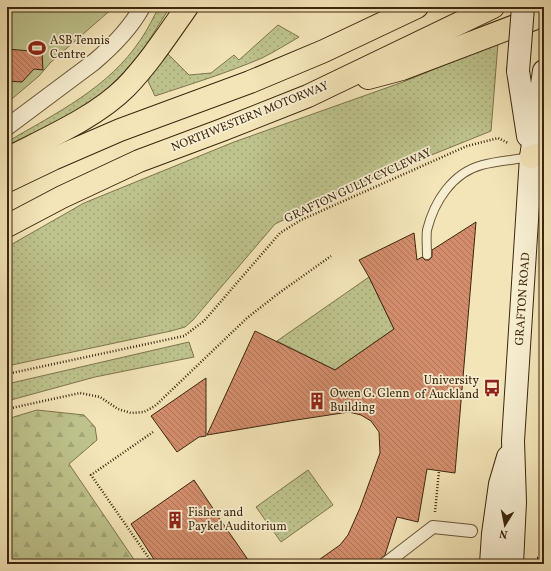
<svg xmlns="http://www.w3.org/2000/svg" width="551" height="571" font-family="Vollkorn,serif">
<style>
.green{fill:url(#green-dots);stroke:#7e744d}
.forest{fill:url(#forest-firs);stroke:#7e744d}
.pitch{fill:#bec38d;stroke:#7e744d}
.building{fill:url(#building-back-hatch);stroke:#3d260d}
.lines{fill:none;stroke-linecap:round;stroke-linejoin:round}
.service-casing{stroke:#6a5638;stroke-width:10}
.pedestrian-casing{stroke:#6a5638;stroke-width:14}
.minor-casing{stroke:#6a5638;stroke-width:18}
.secondary-casing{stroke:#3d260d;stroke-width:24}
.trunk-casing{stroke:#3d260d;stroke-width:24}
.motorway-casing{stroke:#3d260d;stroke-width:24}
.path{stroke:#3d260d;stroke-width:2.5;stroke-dasharray:1 2;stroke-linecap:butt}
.service{stroke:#f7eed1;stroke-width:8}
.pedestrian{stroke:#f7eed1;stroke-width:12}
.minor{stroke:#f7eed1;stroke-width:16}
.secondary{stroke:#f7eed1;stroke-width:22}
.trunk{stroke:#f3e5b8;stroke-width:22}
.motorway{stroke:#f3e5b8;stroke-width:22}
.secondary-bridge-casing{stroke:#3d260d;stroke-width:24;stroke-linecap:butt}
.secondary-bridge{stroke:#f7eed1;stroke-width:22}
.labels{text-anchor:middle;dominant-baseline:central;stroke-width:3.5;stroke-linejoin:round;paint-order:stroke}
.poi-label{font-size:12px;fill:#3d260d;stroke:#f7eed1;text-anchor:start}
.street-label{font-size:12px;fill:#3d260d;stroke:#f7eed1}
</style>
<defs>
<pattern id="green-dots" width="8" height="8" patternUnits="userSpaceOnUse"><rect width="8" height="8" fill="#bec38d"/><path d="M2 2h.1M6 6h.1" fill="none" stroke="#a4a778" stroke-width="1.8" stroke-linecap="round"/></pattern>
<pattern id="forest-firs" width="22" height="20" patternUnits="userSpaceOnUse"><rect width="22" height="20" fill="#bec38d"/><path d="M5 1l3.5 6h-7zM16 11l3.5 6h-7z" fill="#a4a778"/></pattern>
<pattern id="building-back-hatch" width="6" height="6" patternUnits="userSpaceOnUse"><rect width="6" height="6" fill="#d38d6c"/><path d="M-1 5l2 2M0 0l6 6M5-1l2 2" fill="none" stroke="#ac7357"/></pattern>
</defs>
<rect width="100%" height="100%" fill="#f3e5b8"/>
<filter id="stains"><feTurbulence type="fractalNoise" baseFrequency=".005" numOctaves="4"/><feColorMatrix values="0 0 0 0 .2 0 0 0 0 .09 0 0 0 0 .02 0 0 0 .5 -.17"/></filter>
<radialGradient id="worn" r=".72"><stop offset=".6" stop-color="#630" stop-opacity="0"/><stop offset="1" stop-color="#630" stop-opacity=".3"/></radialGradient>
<g class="green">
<path d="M159,7H170L141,53L125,71L103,93L80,110L7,152V142C56,113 109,88 141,39C148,29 153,18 159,7Z"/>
<path d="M278,25L299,37C287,44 274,52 262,58C227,73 191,84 155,96L148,81L153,71L168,54L189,75L211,73L234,55L239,60Z"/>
<polygon points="498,43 491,131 347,189 275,224 193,320 185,327 171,331 7,366 7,247 84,203 234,142 403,82"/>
<polygon points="369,277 394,329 335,370 277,341"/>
<polygon points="189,342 194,357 95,377 7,401 7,384"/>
<polygon points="308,470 333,505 281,542 256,507"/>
</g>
<polygon class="forest" points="37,410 84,415 95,427 97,440 69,464 135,561 131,564 7,564 7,419"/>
<polygon class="pitch" points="7,7 114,7 51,62 39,76 7,103"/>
<g class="building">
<polygon points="7,49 42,52 43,70 34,69 22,82 7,81"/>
<polygon points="476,222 455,473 427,469 418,522 397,517 385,555 378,561 378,564 313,564 340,545 348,535 360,508 380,453 379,432 371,421 361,415 349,412 296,420 207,435 255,331 335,370 394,329 369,277 359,260 414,233 417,260 422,257 425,260 429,260 432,257 432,250"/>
<polygon points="206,378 206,436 199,437 177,452 151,416"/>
<polygon points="194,480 226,528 251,564 157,564 131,524"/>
</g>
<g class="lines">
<g class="service-casing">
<path id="service" d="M427,255C427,247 426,238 427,230C434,202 452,173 482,165C497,161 514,160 530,157"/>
</g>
<g class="pedestrian-casing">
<polyline id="pedestrian" points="385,564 433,527 471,531"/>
</g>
<g class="minor-casing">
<path id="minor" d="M7,127L94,62C113,46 130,29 142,7"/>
</g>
<g class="secondary-casing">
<g id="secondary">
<polyline points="518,71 528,136"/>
<polyline points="491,564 493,534 500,484 508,457"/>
<polyline points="512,564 515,502 513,441 531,157 544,71"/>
</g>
</g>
<g class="trunk-casing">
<path id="trunk" d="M7,159C45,139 95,118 126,87C149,63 168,34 187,7"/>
</g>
<g class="motorway-casing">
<g id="motorway">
<polyline points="368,78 402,69 544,15"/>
<polyline points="531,157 544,153"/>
<polyline points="7,181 53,159 120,130 250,82 324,51 417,7"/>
<polyline points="7,226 62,197 139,161 222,130 308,96 493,7"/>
</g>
</g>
<g class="path">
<polyline points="7,374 184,336 204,321 280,233 301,220 467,146 498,138 508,143"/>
<polyline points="7,409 80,393 100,397 118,409 131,413 144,412 155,406 247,318 279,293 331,256"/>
<polyline points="540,506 544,506"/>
<polyline points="435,512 439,471"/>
<polyline points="537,558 544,558"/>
<polyline points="153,564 91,475 153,432"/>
</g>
<use href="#service" class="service"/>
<use href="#pedestrian" class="pedestrian"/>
<use href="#minor" class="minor"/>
<use href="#secondary" class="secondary"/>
<use href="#trunk" class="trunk"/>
<use href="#motorway" class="motorway"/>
<g class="secondary-bridge-casing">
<polyline id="secondary-bridge" points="518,71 523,7"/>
</g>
<use href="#secondary-bridge" class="secondary-bridge"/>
</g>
<defs>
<g id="stadium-bare" transform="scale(1.38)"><path d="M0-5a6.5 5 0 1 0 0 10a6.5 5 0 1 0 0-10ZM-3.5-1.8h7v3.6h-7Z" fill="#8f2418" stroke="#f7eed1" stroke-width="2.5" paint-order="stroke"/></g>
<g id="bus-bare" transform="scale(1.38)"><path d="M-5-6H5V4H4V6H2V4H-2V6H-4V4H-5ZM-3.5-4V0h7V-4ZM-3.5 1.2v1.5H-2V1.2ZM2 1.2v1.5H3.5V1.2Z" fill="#8f2418" stroke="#f7eed1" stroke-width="2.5" paint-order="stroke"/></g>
<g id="building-bare" transform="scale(1.38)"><path d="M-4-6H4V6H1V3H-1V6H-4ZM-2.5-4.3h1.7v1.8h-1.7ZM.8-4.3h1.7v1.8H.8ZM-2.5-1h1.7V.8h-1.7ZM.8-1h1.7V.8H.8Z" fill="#8f2418" stroke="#f7eed1" stroke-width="2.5" paint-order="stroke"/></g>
</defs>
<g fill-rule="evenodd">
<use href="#stadium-bare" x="37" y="48"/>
<use href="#bus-bare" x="492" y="388"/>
<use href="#building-bare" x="317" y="401"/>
<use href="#building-bare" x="175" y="520"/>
</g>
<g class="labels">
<g class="poi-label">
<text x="50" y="41">ASB Tennis<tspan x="50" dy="14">Centre</tspan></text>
<text x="479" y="381" text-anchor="end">University<tspan x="479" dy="14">of Auckland</tspan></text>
<text x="330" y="394">Owen G. Glenn<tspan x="330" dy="14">Building</tspan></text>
<text x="188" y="513">Fisher and<tspan x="188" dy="14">Paykel Auditorium</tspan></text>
</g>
<g class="street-label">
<text transform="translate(250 117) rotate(-22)">NORTHWESTERN MOTORWAY</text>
<text transform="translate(358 186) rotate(-25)">GRAFTON GULLY CYCLEWAY</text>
<text transform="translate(523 299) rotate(-86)">GRAFTON ROAD</text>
</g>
</g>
<rect width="551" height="571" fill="none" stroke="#f3e5b8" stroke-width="24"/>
<rect x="8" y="8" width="535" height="555" fill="none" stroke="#3d260d" stroke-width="2"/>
<rect x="12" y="12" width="527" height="547" fill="none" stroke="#3d260d"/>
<g transform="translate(505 525) rotate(190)" stroke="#f7eed1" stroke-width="3" paint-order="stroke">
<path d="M0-3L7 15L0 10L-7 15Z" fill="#3d260d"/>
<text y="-6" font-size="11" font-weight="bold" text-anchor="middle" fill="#3d260d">N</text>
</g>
<rect width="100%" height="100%" filter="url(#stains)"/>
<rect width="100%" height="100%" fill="url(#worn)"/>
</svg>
